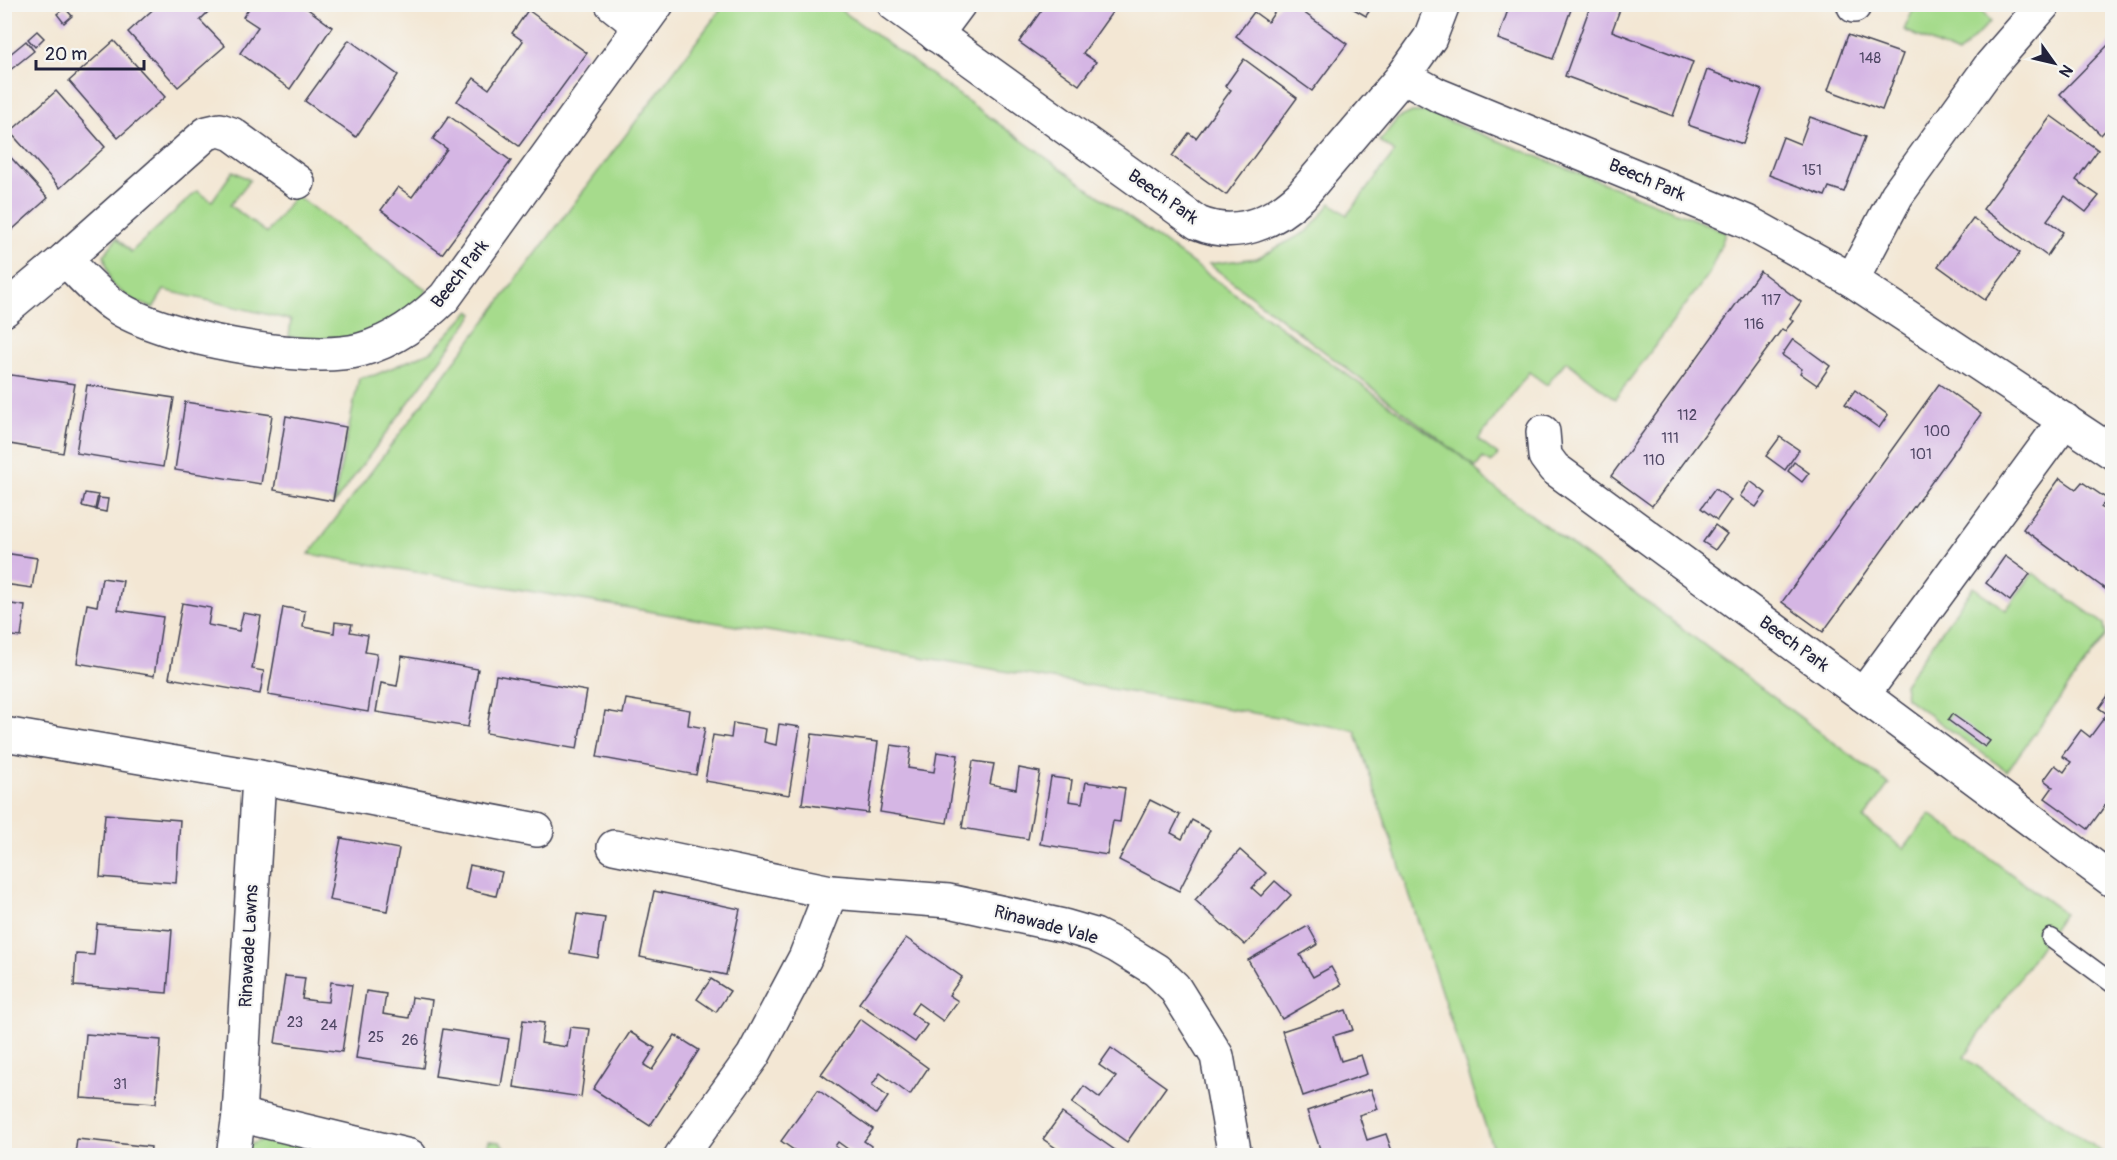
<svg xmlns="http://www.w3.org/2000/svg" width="2117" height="1160" font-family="Pangolin,sans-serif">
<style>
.green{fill:#a6db8c;stroke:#647e64;stroke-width:1.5}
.building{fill:#d5b6e4}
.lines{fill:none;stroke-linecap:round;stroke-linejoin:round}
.lane-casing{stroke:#414052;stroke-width:21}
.street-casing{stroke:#414052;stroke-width:36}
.lane{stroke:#fff;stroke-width:18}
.street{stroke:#fff;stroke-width:33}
.labels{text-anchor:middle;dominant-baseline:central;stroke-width:4.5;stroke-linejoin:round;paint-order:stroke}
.number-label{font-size:15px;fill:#4f4765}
.street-label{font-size:18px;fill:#22223b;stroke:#f6f6f2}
</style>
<rect width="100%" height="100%" fill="#f6f6f2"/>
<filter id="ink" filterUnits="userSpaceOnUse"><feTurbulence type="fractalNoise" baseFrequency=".0167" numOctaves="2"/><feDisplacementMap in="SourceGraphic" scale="12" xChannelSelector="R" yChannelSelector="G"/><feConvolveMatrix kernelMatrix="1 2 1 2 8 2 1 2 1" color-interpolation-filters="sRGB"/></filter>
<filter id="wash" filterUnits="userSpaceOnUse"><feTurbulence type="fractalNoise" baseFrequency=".008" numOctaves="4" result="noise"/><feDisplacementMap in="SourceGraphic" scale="24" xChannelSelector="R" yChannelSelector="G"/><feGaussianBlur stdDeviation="1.35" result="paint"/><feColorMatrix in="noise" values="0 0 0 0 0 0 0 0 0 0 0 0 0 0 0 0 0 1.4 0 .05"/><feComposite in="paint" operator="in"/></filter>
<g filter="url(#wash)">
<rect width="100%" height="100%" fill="#f3e7d4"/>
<g class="green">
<polygon points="724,5 834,5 1470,463 1486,481 1889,784 1864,819 1904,849 1930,814 2064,913 1964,1057 2106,1155 1495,1155 1355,730 309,554"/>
<polygon points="1915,5 1975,5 1991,21 1958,54 1904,30"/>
<polygon points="1412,112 1426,112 1726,232 1709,274 1615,399 1566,361 1547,385 1529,372 1478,440 1498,455 1491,463 1483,458 1476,467 1209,264 1257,258 1308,231 1331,203 1347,215 1395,152 1380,141 1397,119"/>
<path d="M233,171L250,180L230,205L267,233L295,195L427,290C411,322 361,339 326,341C314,341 301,338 289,337L291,320L164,290L153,308L134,301L111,284L104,255L117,238L131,252L197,191L212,201Z"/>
<polygon points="470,311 474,314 333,505 359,378 375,375 432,351"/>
<polygon points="2033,573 2104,624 2106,635 2007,771 1906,698 1904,684 1973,587 2006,610"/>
<polygon points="270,1136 375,1156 246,1156 247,1146"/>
<polygon points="489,1141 499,1142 511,1155 485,1155"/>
</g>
<g id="blocks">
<g class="building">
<polygon points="159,4 216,4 200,20 225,46 178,87 128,32"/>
<polygon points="252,4 301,4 332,27 290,89 240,53 258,27 243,17"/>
<polygon points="1046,4 1118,4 1083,53 1096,62 1079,85 1019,42"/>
<polygon points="1280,4 1292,4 1347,44 1312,91 1236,36 1254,12 1268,22"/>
<polygon points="1345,4 1374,4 1366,16"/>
<polygon points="1510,4 1573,4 1553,59 1498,39"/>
<polygon points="1591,4 1622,4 1612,31 1693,62 1673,116 1565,76"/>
<polygon points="65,8 72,16 64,23 57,14"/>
<polygon points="528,10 587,53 519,146 457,101 474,78 489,89 523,41 512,33"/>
<polygon points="37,31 44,38 35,47 28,39"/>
<polygon points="1848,35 1903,54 1882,110 1828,90"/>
<polygon points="349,40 398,75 356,137 305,101"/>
<polygon points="26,41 34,51 4,75 4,59"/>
<polygon points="114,41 165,97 118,138 69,81"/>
<polygon points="2112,41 2112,123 2101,135 2060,94"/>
<polygon points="1244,59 1297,98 1226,195 1172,156 1189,133 1196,138 1231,90 1225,86"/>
<polygon points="1707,70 1762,90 1743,144 1688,125"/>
<polygon points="56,91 105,147 60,188 10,132"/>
<polygon points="449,116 511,161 442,254 381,210 398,187 412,197 447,149 433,139"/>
<polygon points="2051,116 2098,150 2076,180 2099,196 2086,212 2065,196 2047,220 2063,232 2047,256 1983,209"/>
<polygon points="1810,117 1865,137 1844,192 1829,187 1825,196 1769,175 1783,137 1800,144"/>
<polygon points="4,150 48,198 4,237"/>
<polygon points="1973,218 2020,253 1985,300 1938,266"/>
<polygon points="1760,271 1801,302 1790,318 1793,321 1785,331 1782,329 1652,506 1611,476"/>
<polygon points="1793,339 1830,366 1817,385 1800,373 1802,369 1782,355"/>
<polygon points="4,374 75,384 63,453 4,443"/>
<polygon points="1939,384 1981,414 1823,632 1782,602"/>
<polygon points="87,385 174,398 163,467 76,453"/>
<polygon points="1855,390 1888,415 1879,428 1845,404"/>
<polygon points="185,402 272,415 261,484 175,470"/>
<polygon points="286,416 346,427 333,501 274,490"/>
<polygon points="1780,437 1799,450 1785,470 1766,456"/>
<polygon points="1794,462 1809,473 1802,482 1788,471"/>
<polygon points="4,477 10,479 7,495 4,495"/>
<polygon points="2060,478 2076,489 2082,482 2107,499 2101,507 2112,515 2112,594 2023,529"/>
<polygon points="1750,481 1766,493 1756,507 1740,496"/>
<polygon points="1715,489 1731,500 1717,520 1701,508"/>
<polygon points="85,493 98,495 95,509 82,506"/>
<polygon points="99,498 108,499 106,512 96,510"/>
<polygon points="1715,525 1727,534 1715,550 1703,542"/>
<polygon points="4,553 37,558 32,588 4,584"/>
<polygon points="2005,556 2030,574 2010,601 1986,583"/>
<polygon points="102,578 123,581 118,610 163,617 154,676 77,663 87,604 97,606"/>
<polygon points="4,603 25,606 21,637 4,635"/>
<polygon points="182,603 211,608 208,625 239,631 243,613 261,616 252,669 264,671 260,694 169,678"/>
<polygon points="283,607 305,611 303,627 334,633 335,622 352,624 350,632 368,635 365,652 377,654 368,712 268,695"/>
<polygon points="402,656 478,669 468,727 376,712 381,683 397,686"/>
<polygon points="496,675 587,691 577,749 486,733"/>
<polygon points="2112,690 2112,796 2088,829 2045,798 2053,787 2044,780 2055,765 2064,772 2071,762 2062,756 2081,730 2090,737 2107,714 2099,708"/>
<polygon points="626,699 690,710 688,725 705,728 696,775 597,757 605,711 623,714"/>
<polygon points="1952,714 1990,741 1985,747 1948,720"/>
<polygon points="733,723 766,729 764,742 776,745 779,724 800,727 789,795 705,781 713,735 731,738"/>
<polygon points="812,734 878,742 868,813 802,804"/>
<polygon points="891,745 911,748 908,768 934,772 937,752 958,755 947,823 880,812"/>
<polygon points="973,761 994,764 990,784 1016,789 1019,768 1040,772 1028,839 962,828"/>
<polygon points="1051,777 1072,780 1069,801 1082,803 1086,782 1125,788 1120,822 1113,821 1107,855 1040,844"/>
<polygon points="1150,800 1180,815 1171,833 1182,839 1192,820 1210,830 1179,891 1119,860"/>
<polygon points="105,814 180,820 176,883 100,877"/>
<polygon points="341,838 399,849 387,911 329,900"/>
<polygon points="1240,850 1266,873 1252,888 1261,896 1275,881 1291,895 1245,945 1195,900"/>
<polygon points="470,865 502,872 496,896 465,889"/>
<polygon points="654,891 740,909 726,975 640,957"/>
<polygon points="577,914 605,918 598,958 570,953"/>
<polygon points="97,924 172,930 167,993 74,986 76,954 94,955"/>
<polygon points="1308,926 1318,944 1300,955 1313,977 1331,967 1341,985 1282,1019 1248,960"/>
<polygon points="906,938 962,977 949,995 958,1001 943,1021 918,1003 911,1013 927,1025 915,1042 859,1003"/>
<polygon points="285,976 305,978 302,999 316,1001 328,1002 331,982 352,985 342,1052 275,1043"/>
<polygon points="711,979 730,991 716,1012 697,999"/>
<polygon points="366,991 386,994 383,1014 409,1018 412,997 432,1000 423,1068 356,1058"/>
<polygon points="1346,1010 1353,1030 1333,1036 1337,1049 1341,1061 1361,1055 1367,1074 1303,1096 1282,1031"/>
<polygon points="860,1019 928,1068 910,1095 880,1073 872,1085 888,1097 876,1114 821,1074"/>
<polygon points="523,1020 544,1023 541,1043 567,1047 570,1027 590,1029 581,1097 514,1087"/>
<polygon points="443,1029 509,1039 501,1086 435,1076"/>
<polygon points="630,1032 655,1048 644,1065 652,1070 675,1035 699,1050 650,1126 593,1089"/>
<polygon points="86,1034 161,1040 156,1103 81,1098"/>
<polygon points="1111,1048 1166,1087 1127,1142 1072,1103 1084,1086 1100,1098 1116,1077 1099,1065"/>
<polygon points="1371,1089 1378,1109 1359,1115 1367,1140 1386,1134 1393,1154 1322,1155 1307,1111"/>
<polygon points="818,1090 873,1129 864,1141 871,1146 871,1155 856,1155 838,1142 835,1146 848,1155 801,1155 781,1141"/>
<polygon points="1062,1113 1122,1155 1066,1155 1043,1139"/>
<polygon points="77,1139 151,1147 150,1155 75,1155"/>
</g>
</g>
</g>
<g filter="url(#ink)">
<use href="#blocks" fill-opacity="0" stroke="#414052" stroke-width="1.5"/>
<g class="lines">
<g class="lane-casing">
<polyline id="lane" points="2051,938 2112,983"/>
</g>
<g class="street-casing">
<g id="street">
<polyline points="612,4 641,27"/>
<path d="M894,4L1198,223C1237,239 1272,223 1301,196L1403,76"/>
<polyline points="1443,4 1430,38 1403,76 1438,95 1747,222 1852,280 2112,452"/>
<polyline points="1854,6 1854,4"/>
<polyline points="936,35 959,4"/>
<polyline points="65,259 207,133 220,130 232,134 298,182"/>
<polyline points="1852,280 1897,195 1991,65 2044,4"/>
<path d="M4,310L65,259C81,275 96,293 115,306C161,338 306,364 360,350C394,341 420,321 445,297L657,4"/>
<polyline points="1543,432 1545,456 1554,468 1863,695 2065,420"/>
<polyline points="1863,695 2112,880"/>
<polyline points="4,734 259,777 537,830"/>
<polyline points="614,847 831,892 949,901 1064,926 1095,935 1117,946 1156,970 1174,987 1217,1056 1235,1156"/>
<polyline points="239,1115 410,1156"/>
<polyline points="233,1156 239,1115 259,777"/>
<polyline points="681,1156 753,1056 805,958 831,892"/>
</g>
</g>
<use href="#lane" class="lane"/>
<use href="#street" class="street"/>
</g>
</g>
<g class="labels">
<g class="number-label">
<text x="1870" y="58">148</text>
<text x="1812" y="170">151</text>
<text x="1771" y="300">117</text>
<text x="1754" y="324">116</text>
<text x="1687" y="415">112</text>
<text x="1937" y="431">100</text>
<text x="1670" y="438">111</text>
<text x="1921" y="454">101</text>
<text x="1654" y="460">110</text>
<text x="295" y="1022">23</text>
<text x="329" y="1025">24</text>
<text x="376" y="1037">25</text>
<text x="410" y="1040">26</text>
<text x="120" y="1084">31</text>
</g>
<g class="street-label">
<text transform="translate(1647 180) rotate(23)">Beech Park</text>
<text transform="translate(1163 197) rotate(35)">Beech Park</text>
<text transform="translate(460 274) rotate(-52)">Beech Park</text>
<text transform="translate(1794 644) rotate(36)">Beech Park</text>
<text transform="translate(1046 925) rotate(15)">Rinawade Vale</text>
<text transform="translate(249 946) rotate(-87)">Rinawade Lawns</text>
</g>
</g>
<rect width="2117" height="1160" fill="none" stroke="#f6f6f2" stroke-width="24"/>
<g transform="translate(2054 63) rotate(124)" stroke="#f6f6f2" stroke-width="4.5" paint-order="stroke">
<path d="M0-4.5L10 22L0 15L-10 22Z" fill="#22223b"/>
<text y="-9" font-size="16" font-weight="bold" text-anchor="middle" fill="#22223b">N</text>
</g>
<path d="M36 60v9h108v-9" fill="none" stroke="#22223b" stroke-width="3"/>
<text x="45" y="60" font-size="18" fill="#22223b" stroke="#f6f6f2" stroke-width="4.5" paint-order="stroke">20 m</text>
</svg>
